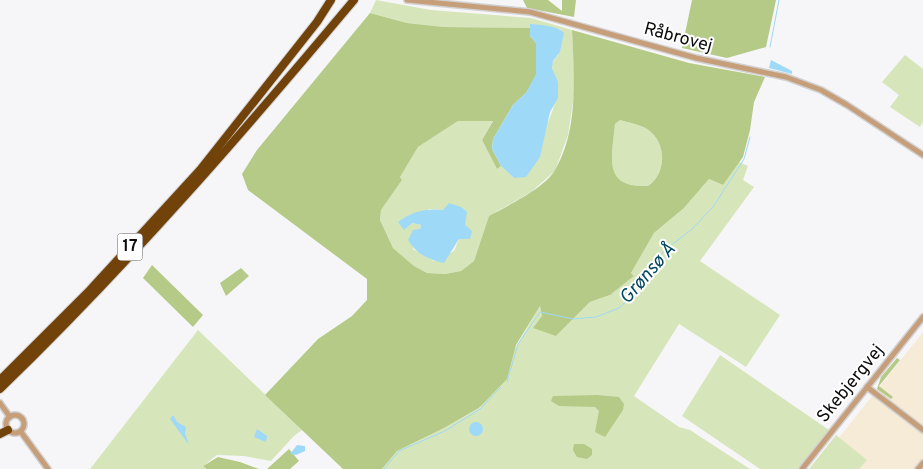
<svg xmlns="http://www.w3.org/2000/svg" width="923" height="469" font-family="Overpass,sans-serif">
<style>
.industrial{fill:#f6ebd6}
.green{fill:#d7e6ba;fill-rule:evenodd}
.forest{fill:#b5ca87;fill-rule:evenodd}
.water{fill:#9ed9f8}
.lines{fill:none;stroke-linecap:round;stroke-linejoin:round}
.stream{stroke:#9ed9f8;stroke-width:1}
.minor-casing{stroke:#d1d1d2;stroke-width:8}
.highway-casing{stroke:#d1d1d2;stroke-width:10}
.minor{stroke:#c69e79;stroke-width:5}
.highway{stroke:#714209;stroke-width:8}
.labels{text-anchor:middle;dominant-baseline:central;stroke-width:4;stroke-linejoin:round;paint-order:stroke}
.shield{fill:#fff;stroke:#555556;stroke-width:1}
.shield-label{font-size:16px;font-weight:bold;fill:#0c0c0d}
.street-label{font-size:18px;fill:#0c0c0d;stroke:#fff}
.water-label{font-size:19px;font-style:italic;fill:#034760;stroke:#fff}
</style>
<rect width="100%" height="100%" fill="#f6f6f8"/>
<polygon class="industrial" points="923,332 923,469 814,469"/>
<g class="green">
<path d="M376,0L431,10L531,18L572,30L575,89L568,135L555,171L531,192L489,216L474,261L461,271L445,274L427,273L414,266L393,248L380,220L381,210L402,180L400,177L418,147L458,121L493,120L482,140L497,169L501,166L514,178C532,149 557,119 557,85C558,78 552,73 552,66C552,60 557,58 559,53C562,47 561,36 561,30L531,24L530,28L444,27L407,23L370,13ZM429,209L443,210L465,220V225L454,251L434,261L413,249L421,225L412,223Z"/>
<polygon points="905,55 923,69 923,122 920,127 890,107 899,95 882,82"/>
<path d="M620,120C629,123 639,124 647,129C667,142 667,173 648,186C602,188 612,158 615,124Z"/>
<polygon points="739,162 748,166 743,180 754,187 700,261 780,315 746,367 679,324 634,396 679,427 690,430 750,469 382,469 397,451 444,428 480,408 540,306 542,316 556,336 590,302 610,295 634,276 631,273 654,233 684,208 709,179 723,185"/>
<polygon points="198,330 302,430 294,436 271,461 243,456 217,455 203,466 205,469 90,469"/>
<polygon points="720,355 829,430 798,469 760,469 682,416"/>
<polygon points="836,435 867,460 859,469 809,469"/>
</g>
<g class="forest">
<polygon points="523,0 548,0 562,11 562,0 576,0 574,17 527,8"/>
<polygon points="692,0 776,0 766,47 727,58 682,48"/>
<path d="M370,13L407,23L444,27L530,28V36L536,43L537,74L526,93L513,105L493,139L492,149L501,166L497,169L482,140L493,121H458L418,147L400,177L402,180L381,210L380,220L393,248L414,266L427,273L445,274L461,271L474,261L489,216C507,206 545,188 555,170C579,129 574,75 572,30L689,63L765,77L754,102L750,130L743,157L723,185L709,179L684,208L654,233L631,273L634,276L610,295L590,302L556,336L533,328L542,316L540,306L516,345L507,379L479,408L444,428L397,451L382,469H343L265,395L318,339L352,316L367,300V279L248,190L242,174L257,150ZM620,120C629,123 639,124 647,129C667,142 667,173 648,186C602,188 612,158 615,124Z"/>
<polygon points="152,265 203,315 193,327 143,278"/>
<polygon points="241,268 249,276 226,296 220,283"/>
<polygon points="897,358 900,360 879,386 893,397 891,399 877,389 881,377"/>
<polygon points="597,395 619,397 624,404 623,410 605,437 595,432 599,411 595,407 559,406 551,401 553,396"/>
<polygon points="574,444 584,444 592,449 592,455 587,459 577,457 573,450"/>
<polygon points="289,449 299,461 290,469 267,469"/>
<polygon points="218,457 240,462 259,469 206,469 203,466"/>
</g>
<g class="water">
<path d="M530,24C541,25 556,25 564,33L560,52L553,61L552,68L558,82V98L550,112L540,157L526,177L514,178L501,166L492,149L493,139L513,105L526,93L536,74V43L530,36Z"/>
<polygon points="771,60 792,71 792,74 769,68"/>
<path d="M449,203L461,207L467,212L465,225L472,231L470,239H459L444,263C429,260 416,254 408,240L413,230L420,229L421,225L412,223L404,230L398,222C413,211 425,208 443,210Z"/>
<polygon points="173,415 177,422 186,427 185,433 189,445 170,419"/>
<circle cx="476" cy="429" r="7"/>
<polygon points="257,429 267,436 266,442 254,437"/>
<polygon points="297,445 305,446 305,451 296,455 290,454"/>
</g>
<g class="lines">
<g class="stream">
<polyline points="770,47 779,0"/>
<polyline points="507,382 518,344 540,312 573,319 584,318 596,317 619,308 629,299 651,266 666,249 691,230 713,207 744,159 750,137"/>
<polyline points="384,469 399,451 445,431 480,409 501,387"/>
</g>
<g class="minor-casing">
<g id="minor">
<polyline points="407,0 530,12 696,58 786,77 821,90 847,105 923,155"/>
<polyline points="867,387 923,430"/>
<polyline points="0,403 10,417"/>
<circle cx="15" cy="424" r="9"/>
<polyline points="21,432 48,469"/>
<polyline points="802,469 923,317"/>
<polyline points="918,469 923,463"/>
</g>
</g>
<g class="highway-casing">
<g id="highway">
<polyline points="0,380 90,290 200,170 317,22 331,0"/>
<path d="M0,389C126,267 241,135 354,0"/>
<polyline points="0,434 8,430"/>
</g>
</g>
<use href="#minor" class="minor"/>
<use href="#highway" class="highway"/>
</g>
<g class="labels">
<rect class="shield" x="117.5" y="233.5" width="25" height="27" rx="4"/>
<g class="shield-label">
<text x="130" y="247">17</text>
</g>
<g class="street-label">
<text transform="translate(678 38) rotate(15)">Råbrovej</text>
<text transform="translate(851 384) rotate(-51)">Skebjergvej</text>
</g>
<g class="water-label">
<text transform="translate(648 274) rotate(-49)">Grønsø Å</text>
</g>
</g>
</svg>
